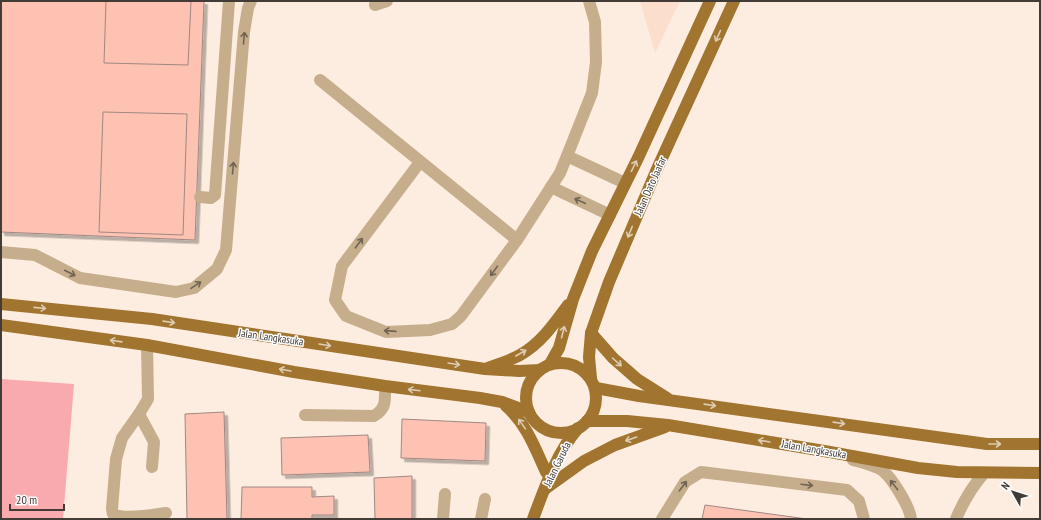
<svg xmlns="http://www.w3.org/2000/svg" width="1041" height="520" font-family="'PT Sans Narrow',sans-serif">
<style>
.built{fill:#fbdecb}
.green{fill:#f9aaaf}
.building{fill:#fec2b3;stroke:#a08882;filter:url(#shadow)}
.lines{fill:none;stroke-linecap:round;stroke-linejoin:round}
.minor{stroke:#c6ae8c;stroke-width:12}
.major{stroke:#a1742f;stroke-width:12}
.oneway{stroke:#ddcdb5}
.oneway2{stroke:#716353}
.labels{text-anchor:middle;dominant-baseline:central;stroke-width:3;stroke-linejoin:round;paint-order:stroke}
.street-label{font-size:11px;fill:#433b35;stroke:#fdfdfd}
</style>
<defs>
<filter id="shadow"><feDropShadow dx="3.5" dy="3.5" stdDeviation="0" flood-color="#0004"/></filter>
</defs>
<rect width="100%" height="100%" fill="#fdece0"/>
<polygon class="built" points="640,1 680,1 655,53"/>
<polygon class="green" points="1,379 74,384 63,519 1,519"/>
<g class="building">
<polygon points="1,1 204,1 195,240 1,232"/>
<polygon points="106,1 191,1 188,65 104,63"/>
<polygon points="103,112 187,114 183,235 99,232"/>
<polygon points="224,412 227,519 187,519 185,414"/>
<polygon points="402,419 486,423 485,461 401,458"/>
<polygon points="368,435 370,472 282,475 281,438"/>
<polygon points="412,476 412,519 375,519 374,478"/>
<polygon points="242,487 312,487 312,497 334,496 334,515 312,515 312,519 241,519"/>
<polygon points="705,505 807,519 702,519"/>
</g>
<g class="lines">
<g class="minor">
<polyline points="375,5 387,1"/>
<polyline points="320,80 517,240"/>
<polyline points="567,156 625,183"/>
<polyline points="420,162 342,266 335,300 346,316 386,332 430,330 452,324 461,316 517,240 560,173 567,156 592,93 596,62 595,22 589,1"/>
<polyline points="551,187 610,215"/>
<polyline points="200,197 211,198 215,195 229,1"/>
<polyline points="1,252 35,255 80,278 176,292 194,288 217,269 226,250 244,32 248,8 251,1"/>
<path d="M147,345L148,399L139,414L122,438L116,459L112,509L113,514C125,520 152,515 166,513"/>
<polyline points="139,414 154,442 152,467"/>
<path d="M305,415L374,416C387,408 385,400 385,386"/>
<path d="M853,460C860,462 877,466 883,471C892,478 910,507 911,519"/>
<polyline points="443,519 445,494"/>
<polyline points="481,519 485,499"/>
<polyline points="662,519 685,482 701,472 847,490 859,501 864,519"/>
<path d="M956,519C963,502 972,487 984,473"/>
</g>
<g class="major">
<polyline points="1,304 152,319 485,369 519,371 540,370"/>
<polyline points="1,325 147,345 294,372 385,386 480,398 502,402 529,412"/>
<polyline points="591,333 613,358 637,379 667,398"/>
<circle cx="561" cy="398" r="35"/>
<polyline points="550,364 559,348 573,299 592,251 638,158 710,1"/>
<path d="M488,368C499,364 511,360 520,355C541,343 554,324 568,305"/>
<polyline points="591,378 589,357 591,333 609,282 657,169 734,1"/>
<polyline points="596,388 639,396 987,444 1040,444"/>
<path d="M506,406C526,423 535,448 546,472"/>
<polyline points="587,421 627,421 668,425 830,452 918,468 957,472 1040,473"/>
<polyline points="545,489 584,461 615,445 665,427"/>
<path d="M533,519C545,487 556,454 578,428"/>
</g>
</g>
<defs><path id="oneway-shaft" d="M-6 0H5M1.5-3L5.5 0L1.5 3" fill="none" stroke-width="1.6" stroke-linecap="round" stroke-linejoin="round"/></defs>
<g class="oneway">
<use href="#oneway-shaft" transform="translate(718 36) rotate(114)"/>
<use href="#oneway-shaft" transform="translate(634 166) rotate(-64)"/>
<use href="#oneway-shaft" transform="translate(630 232) rotate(112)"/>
<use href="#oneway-shaft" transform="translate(40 308) rotate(6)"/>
<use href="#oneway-shaft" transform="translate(169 322) rotate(8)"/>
<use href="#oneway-shaft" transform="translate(563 332) rotate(-76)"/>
<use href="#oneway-shaft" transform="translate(116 341) rotate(-172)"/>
<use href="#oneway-shaft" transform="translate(325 345) rotate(9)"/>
<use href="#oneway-shaft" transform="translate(521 353) rotate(-30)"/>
<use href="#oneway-shaft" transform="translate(617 362) rotate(42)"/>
<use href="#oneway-shaft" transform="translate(454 364) rotate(9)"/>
<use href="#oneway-shaft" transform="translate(285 370) rotate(-170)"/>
<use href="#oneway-shaft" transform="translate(414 390) rotate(-173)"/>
<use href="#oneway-shaft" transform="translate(710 405) rotate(8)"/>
<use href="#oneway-shaft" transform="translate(839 423) rotate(8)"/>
<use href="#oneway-shaft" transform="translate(522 424) rotate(-125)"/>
<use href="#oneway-shaft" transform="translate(631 439) rotate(161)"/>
<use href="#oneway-shaft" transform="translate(764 441) rotate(-171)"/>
<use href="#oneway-shaft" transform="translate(995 444)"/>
</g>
<g class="oneway2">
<use href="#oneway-shaft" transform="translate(244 38) rotate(-85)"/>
<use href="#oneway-shaft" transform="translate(233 168) rotate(-85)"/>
<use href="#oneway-shaft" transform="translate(580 201) rotate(-155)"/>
<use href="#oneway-shaft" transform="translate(359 243) rotate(-53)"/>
<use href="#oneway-shaft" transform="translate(494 271) rotate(126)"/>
<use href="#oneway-shaft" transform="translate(70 273) rotate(27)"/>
<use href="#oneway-shaft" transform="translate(196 285) rotate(-34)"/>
<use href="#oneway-shaft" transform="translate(390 331) rotate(-176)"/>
<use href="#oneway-shaft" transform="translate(807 485) rotate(7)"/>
<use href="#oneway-shaft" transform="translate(894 485) rotate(-128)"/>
<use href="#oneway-shaft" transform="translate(683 486) rotate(-53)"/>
</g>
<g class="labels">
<g class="street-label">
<text transform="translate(650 186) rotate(-66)">Jalan Dato Jaafar</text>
<text transform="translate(271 337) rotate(8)">Jalan Langkasuka</text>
<text transform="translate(814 449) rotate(10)">Jalan Langkasuka</text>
<text transform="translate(557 464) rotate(-64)">Jalan Garuda</text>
</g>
</g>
<rect width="1041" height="520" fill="none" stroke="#433b35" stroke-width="4"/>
<g transform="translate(1013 492) rotate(309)" stroke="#fdfdfd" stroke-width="3" paint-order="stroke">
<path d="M0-3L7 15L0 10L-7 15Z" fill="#433b35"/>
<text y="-6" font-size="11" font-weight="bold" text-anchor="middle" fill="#433b35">N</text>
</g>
<path d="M10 504v6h54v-6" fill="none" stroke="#433b35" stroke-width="2"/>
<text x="16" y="504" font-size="12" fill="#433b35" stroke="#fdfdfd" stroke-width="3" paint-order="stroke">20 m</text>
</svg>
